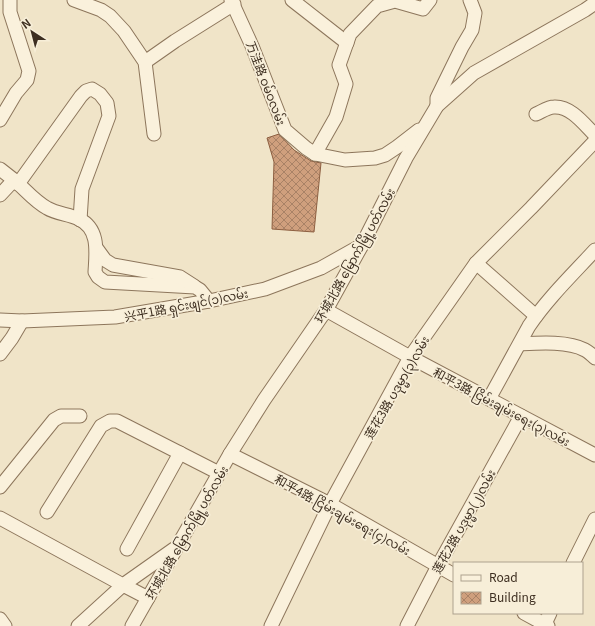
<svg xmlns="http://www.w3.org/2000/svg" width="595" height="626" font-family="Georgia,'Noto Sans SC','Noto Sans Myanmar',serif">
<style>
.building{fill:url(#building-cross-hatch);stroke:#8d5f41}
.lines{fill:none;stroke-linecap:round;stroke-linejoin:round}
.minor-casing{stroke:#8d765c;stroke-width:15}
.minor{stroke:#faf1dc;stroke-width:13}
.labels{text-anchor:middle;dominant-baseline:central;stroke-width:3.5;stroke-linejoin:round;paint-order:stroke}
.street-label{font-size:12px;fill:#3d2e20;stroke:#f7eed8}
</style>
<defs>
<pattern id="building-cross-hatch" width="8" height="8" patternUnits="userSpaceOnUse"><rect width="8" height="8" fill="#cf9f7d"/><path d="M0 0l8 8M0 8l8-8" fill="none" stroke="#a98266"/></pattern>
</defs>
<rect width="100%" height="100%" fill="#f0e4c8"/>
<polygon class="building" points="279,134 294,150 311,161 321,163 314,232 272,229 274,162 267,138"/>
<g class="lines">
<g class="minor-casing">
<g id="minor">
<polyline points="74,0 101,10 110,16 124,31 145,62 154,134"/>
<polyline points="231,0 252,46 285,130 306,148 315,154 345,160 375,158 385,155 397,147 419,130"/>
<polyline points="292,0 347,43"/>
<polyline points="145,62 175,41 234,4"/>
<polyline points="437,106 437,98 462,47 472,30 475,13 470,0"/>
<path d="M536,114C541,112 548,107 554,107C571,106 584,124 595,135"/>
<polyline points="0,120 16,93 27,80 29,71 10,12 10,0"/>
<polyline points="315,154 336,117 346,84 339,65 350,34 377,6 395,1 423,9 430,0"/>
<polyline points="0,169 14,180"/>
<polyline points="18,184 81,96 86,91 92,89 100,94 107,103 109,116 82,189 80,220"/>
<path d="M0,195L14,180C25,189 34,201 47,208C57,214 69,214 79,219C100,229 96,253 95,272L98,277L105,282L195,287L200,290L209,301"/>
<polyline points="97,249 105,260 113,265 180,277 194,286"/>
<polyline points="476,263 536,316"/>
<polyline points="326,310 410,357 595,455"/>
<polyline points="0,320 22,321 115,317 209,301 265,289 321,268 362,245"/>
<path d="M520,344C539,343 568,341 585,350C589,352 592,355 595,358"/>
<polyline points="0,354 12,338 22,321"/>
<path d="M489,399L529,326C548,298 572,275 595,250"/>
<polyline points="230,454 330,504 454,575"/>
<polyline points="0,487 54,420 61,416 80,416"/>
<polyline points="47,512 101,426 110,421 117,421 219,473"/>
<polyline points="0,518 123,585 174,549"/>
<polyline points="127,549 180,453"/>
<polyline points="573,563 595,519"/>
<polyline points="524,613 548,626"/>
<polyline points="0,619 5,626"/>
<polyline points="78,626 123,585 148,598"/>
<polyline points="132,626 230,454 264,400 326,310 362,245 406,158 437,106 474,73 585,10 595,3"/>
<polyline points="271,626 330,504 410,357 476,263 531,208 595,141"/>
<polyline points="407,626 438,566 521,416"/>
<polyline points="544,626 550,613"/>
</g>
</g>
<use href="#minor" class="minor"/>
</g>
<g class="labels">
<g class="street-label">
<text transform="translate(267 83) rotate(69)">万洼路 ဝမ်ဝလမ်း</text>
<text transform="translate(354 255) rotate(-61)">环城北路 မြောက်မြို့ပတ်လမ်း</text>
<text transform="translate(186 304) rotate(-11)">兴平1路 ရှင်းဖျင်(၁)လမ်း</text>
<text transform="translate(396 387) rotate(-60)">莲花3路 ပဒုမ္မာ(၃)လမ်း</text>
<text transform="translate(502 406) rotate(28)">和平3路 ငြိမ်းချမ်းရေး(၃)လမ်း</text>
<text transform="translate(343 514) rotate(29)">和平4路 ငြိမ်းချမ်းရေး(၄)လမ်း</text>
<text transform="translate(463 521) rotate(-61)">莲花2路 ပဒုမ္မာ(၂)လမ်း</text>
<text transform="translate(186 532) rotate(-60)">环城北路 မြောက်မြို့ပတ်လမ်း</text>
</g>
</g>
<rect x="453" y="562" width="130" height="52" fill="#f7eed8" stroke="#ada18e"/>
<rect x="461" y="575" width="20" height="6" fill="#faf1dc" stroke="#ada18e"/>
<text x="489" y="582" font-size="12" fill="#3d2e20">Road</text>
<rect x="461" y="592" width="20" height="12" fill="url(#building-cross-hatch)" stroke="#ada18e"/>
<text x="489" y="602" font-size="12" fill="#3d2e20">Building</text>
<g transform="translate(32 32) rotate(324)" stroke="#f7eed8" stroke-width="3" paint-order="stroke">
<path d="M0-3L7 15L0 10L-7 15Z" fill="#3d2e20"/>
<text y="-6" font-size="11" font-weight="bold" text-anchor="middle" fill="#3d2e20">N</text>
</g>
</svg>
